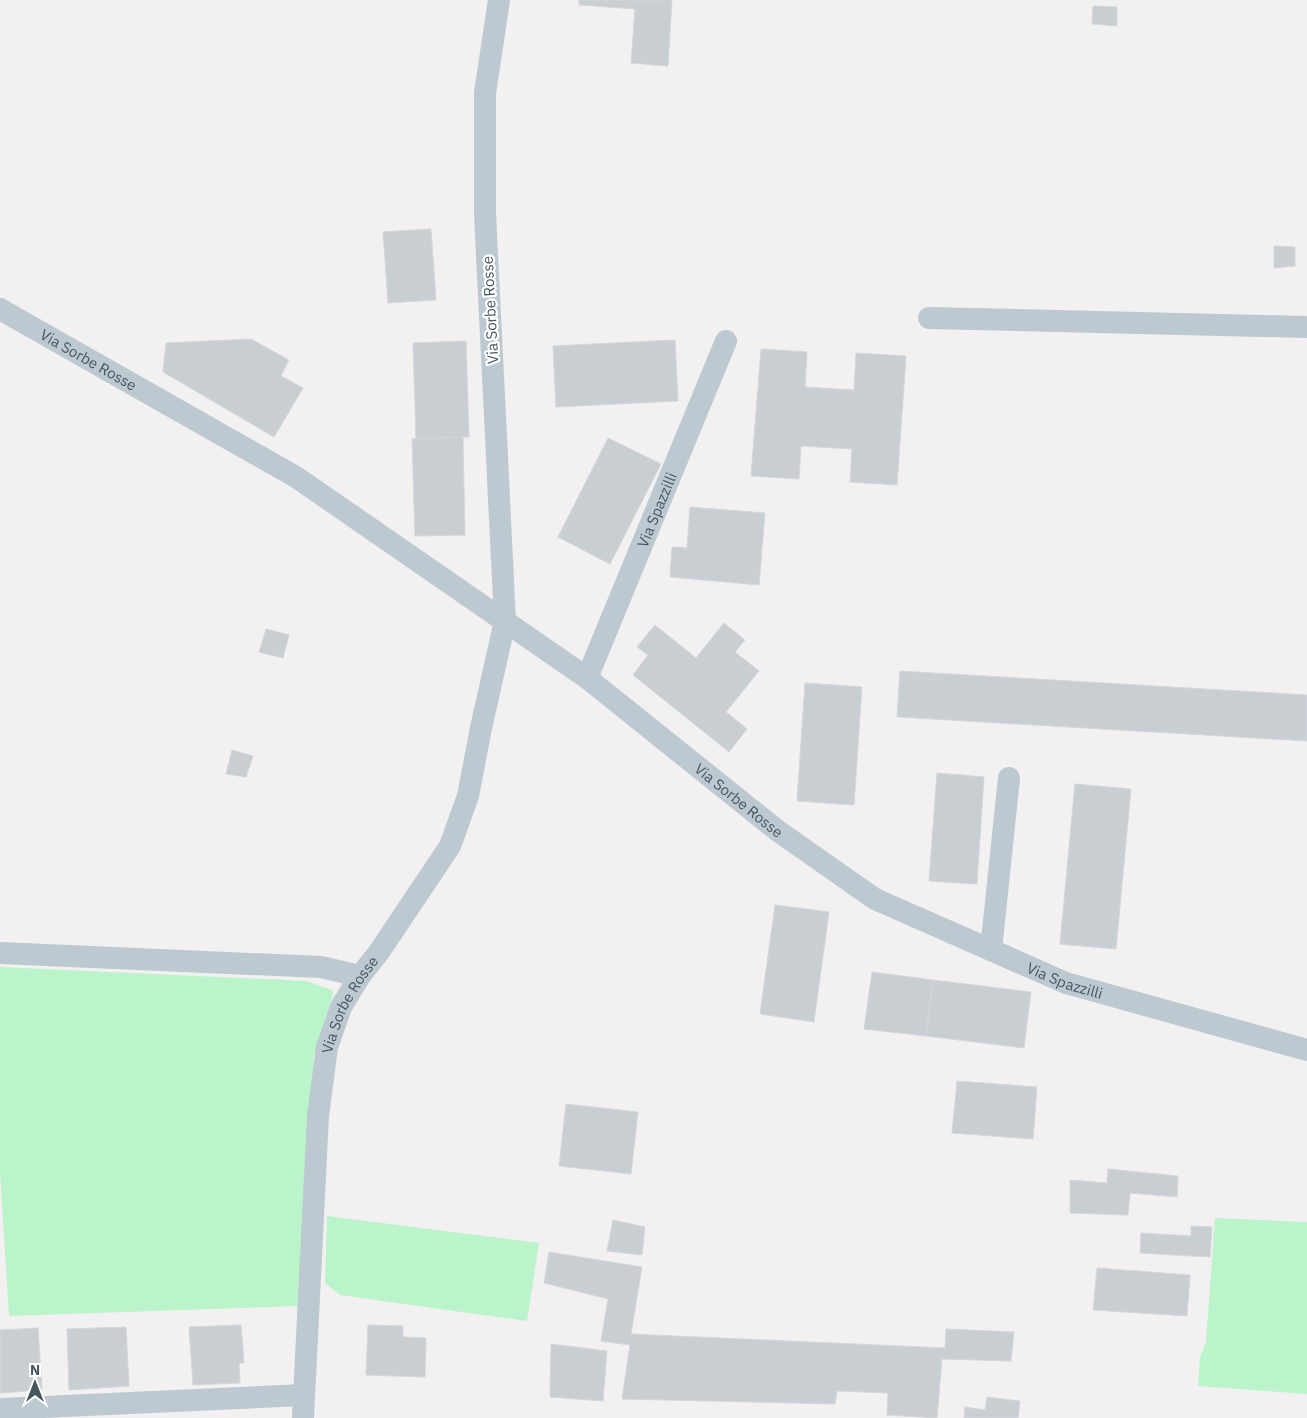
<svg xmlns="http://www.w3.org/2000/svg" width="1307" height="1418" font-family="'IBM Plex Sans',sans-serif">
<style>
.green{fill:#bbf3cb}
.building{fill:#c9ced3;stroke:#d3d7dc}
.lines{fill:none;stroke-linecap:round;stroke-linejoin:round}
.minor{stroke:#bcc9d0;stroke-width:22}
.labels{text-anchor:middle;dominant-baseline:central;stroke-width:4.5;stroke-linejoin:round;paint-order:stroke}
.street-label{font-size:15px;fill:#46565f;stroke:#fff}
</style>
<rect width="100%" height="100%" fill="#f2f0f0"/>
<g class="green">
<polygon points="0,967 306,981 334,991 314,1055 298,1306 9,1316 0,1173"/>
<polygon points="327,1216 539,1243 527,1321 340,1295 325,1283"/>
<polygon points="1215,1218 1307,1222 1307,1394 1198,1386 1200,1357 1206,1342"/>
</g>
<g class="building">
<polygon points="579,0 672,0 668,66 631,63 635,9 579,5"/>
<polygon points="1093,6 1117,7 1117,26 1092,24"/>
<polygon points="431,229 436,300 388,303 383,232"/>
<polygon points="1274,246 1295,247 1295,266 1274,268"/>
<polygon points="251,339 289,360 281,376 303,388 274,437 163,372 166,343"/>
<polygon points="675,340 678,401 556,407 553,346"/>
<polygon points="466,341 469,437 416,439 413,343"/>
<polygon points="761,349 807,352 805,387 854,390 856,353 906,356 897,485 850,482 852,449 801,446 799,479 751,476"/>
<polygon points="463,437 465,535 415,536 412,439"/>
<polygon points="608,438 661,464 610,564 558,537"/>
<polygon points="690,507 765,513 759,585 670,577 672,547 687,548"/>
<polygon points="724,623 745,640 735,652 759,671 726,712 747,729 729,752 633,675 648,655 637,647 655,625 696,658"/>
<polygon points="266,629 289,635 283,658 259,652"/>
<polygon points="900,671 1307,695 1307,741 897,717"/>
<polygon points="805,683 862,687 854,805 797,801"/>
<polygon points="232,750 253,756 246,777 226,774"/>
<polygon points="937,773 984,777 977,884 929,881"/>
<polygon points="1075,784 1131,789 1116,949 1060,944"/>
<polygon points="775,905 829,912 814,1022 760,1014"/>
<polygon points="872,972 933,980 926,1036 864,1029"/>
<polygon points="933,980 1031,992 1024,1048 926,1036"/>
<polygon points="957,1081 1037,1087 1033,1139 952,1133"/>
<polygon points="566,1104 638,1112 631,1174 559,1166"/>
<polygon points="1108,1169 1178,1176 1177,1197 1130,1193 1128,1215 1070,1213 1070,1180 1107,1183"/>
<polygon points="613,1220 645,1227 642,1255 607,1251"/>
<polygon points="1191,1226 1212,1227 1210,1257 1140,1253 1141,1233 1191,1236"/>
<polygon points="549,1252 642,1267 631,1334 945,1348 946,1329 1014,1332 1011,1361 942,1359 937,1418 887,1415 888,1393 837,1391 835,1404 622,1399 630,1345 601,1341 608,1299 544,1283"/>
<polygon points="1097,1268 1190,1275 1187,1316 1093,1310"/>
<polygon points="241,1325 244,1363 239,1363 240,1383 193,1385 189,1327"/>
<polygon points="368,1325 403,1326 403,1337 426,1338 425,1377 366,1375"/>
<polygon points="126,1327 129,1386 69,1390 67,1329"/>
<polygon points="38,1328 42,1390 0,1393 0,1330"/>
<polygon points="551,1344 607,1351 603,1401 550,1397"/>
<polygon points="987,1397 1020,1401 1018,1418 964,1418 965,1407 985,1410"/>
</g>
<g class="lines">
<g class="minor">
<path id="s1" d="M0,309L296,477L587,678L778,831L875,899L1066,983L1307,1050"/>
<polyline points="929,318 1307,327"/>
<path id="s2" d="M587,678L726,341"/>
<polyline points="991,950 1009,778"/>
<polyline points="0,953 321,967 360,976"/>
<polyline points="0,1409 304,1395"/>
<path id="s3" d="M303,1418L318,1116L327,1047L341,1007L360,976L379,952L450,846L468,796L481,728L505,621L485,213V93L499,0"/>
</g>
</g>
<g class="labels">
<g class="street-label">
<text transform="translate(490 310) rotate(-93)">Via Sorbe Rosse</text>
<text stroke="none"><textPath href="#s1" startOffset="102">Via Sorbe Rosse</textPath></text>
<text stroke="none"><textPath href="#s2" startOffset="182">Via Spazzilli</textPath></text>
<text stroke="none"><textPath href="#s1" startOffset="889">Via Sorbe Rosse</textPath></text>
<text stroke="none"><textPath href="#s1" startOffset="1264">Via Spazzilli</textPath></text>
<text stroke="none"><textPath href="#s3" startOffset="420">Via Sorbe Rosse</textPath></text>
</g>
</g>
<g transform="translate(35 1383)" stroke="#ffffff" stroke-width="4" paint-order="stroke">
<path d="M0-4L9 19L0 12L-9 19Z" fill="#46565f"/>
<text y="-8" font-size="14" font-weight="bold" text-anchor="middle" fill="#46565f">N</text>
</g>
</svg>
